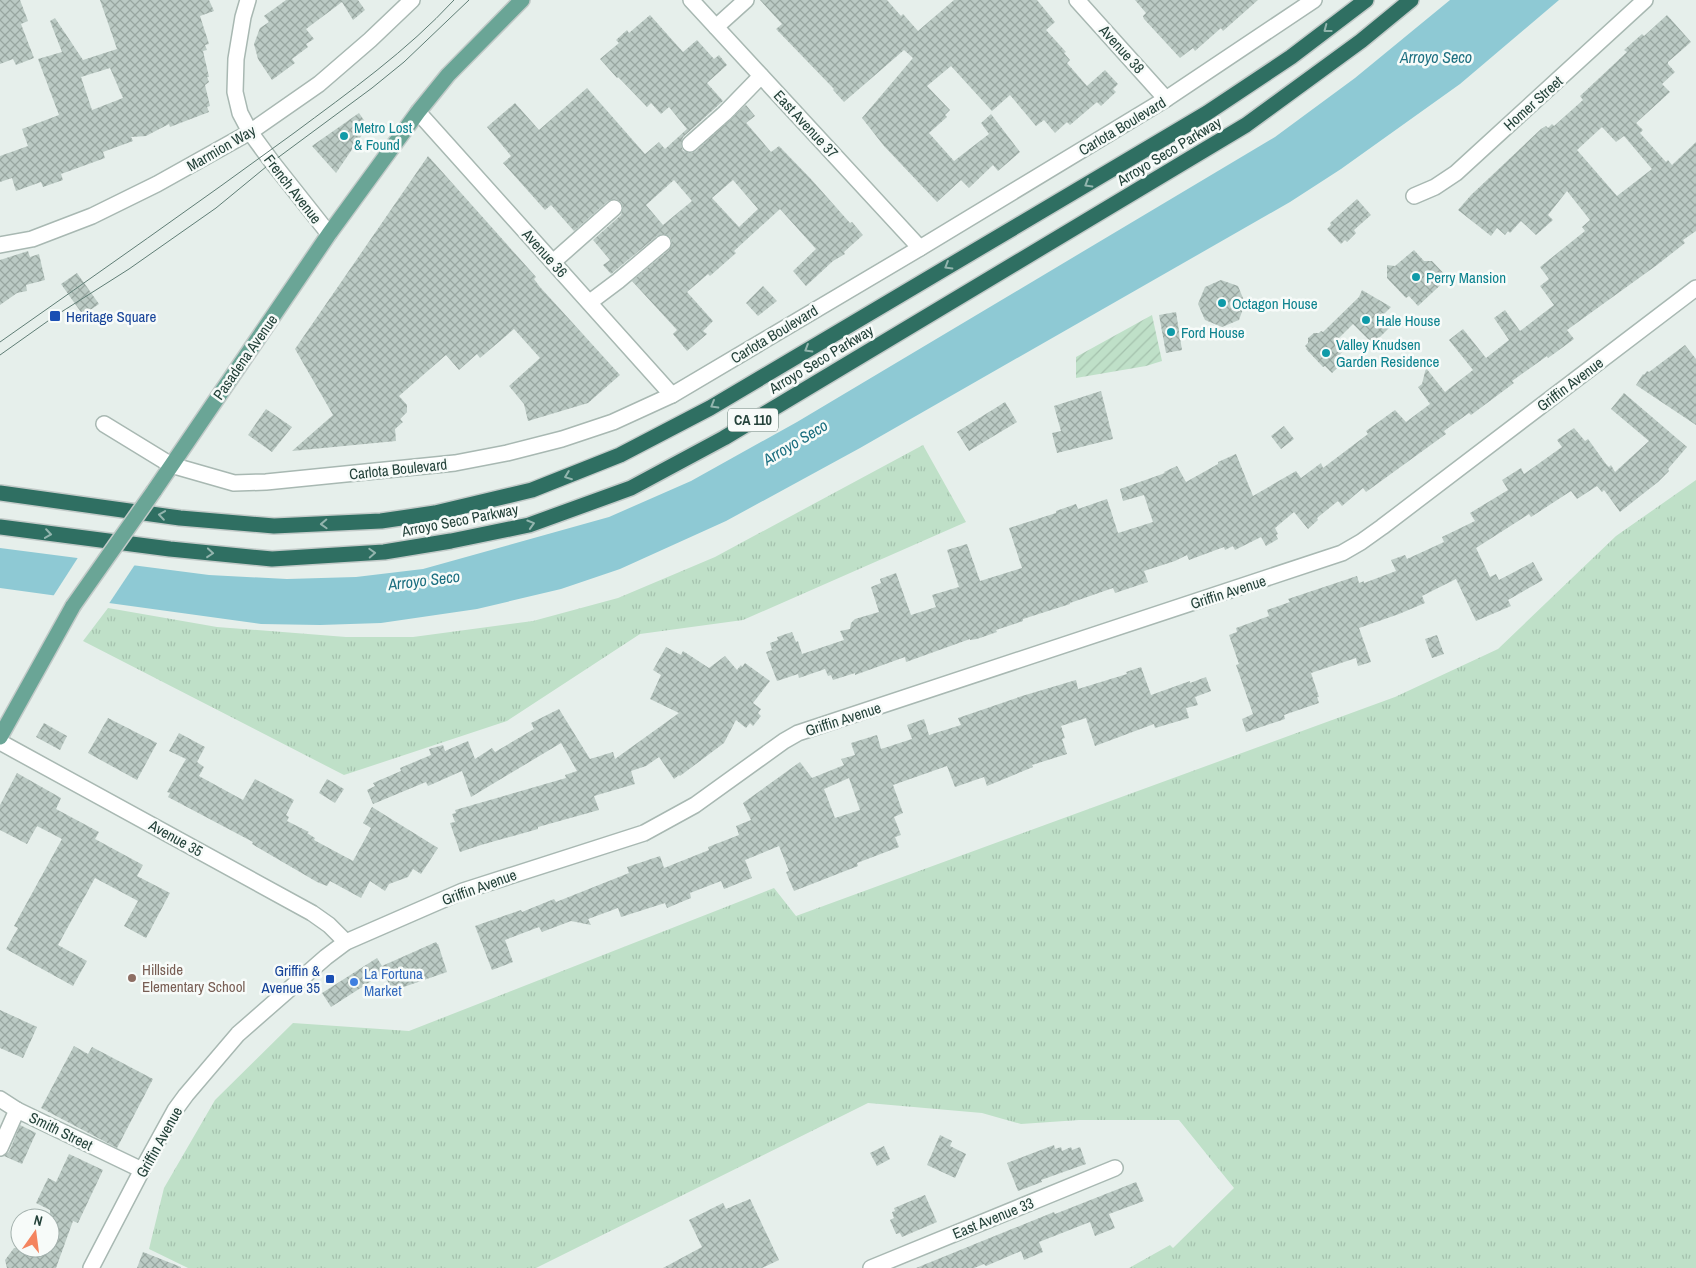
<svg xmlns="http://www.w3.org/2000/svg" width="1696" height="1268" font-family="'Archivo Narrow',sans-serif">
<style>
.grass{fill:url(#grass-tufts)}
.garden{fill:url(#garden-furrows)}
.water{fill:#8ec9d4}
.pier{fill:#e6efeb}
.building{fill:url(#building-cross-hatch);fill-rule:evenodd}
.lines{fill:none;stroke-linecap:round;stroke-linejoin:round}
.minor-casing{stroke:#a8b8b2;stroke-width:18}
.major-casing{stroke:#c2cac8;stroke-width:18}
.highway-casing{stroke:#c2cac8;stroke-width:18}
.minor{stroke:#fff;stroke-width:15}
.major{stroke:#6aa596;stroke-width:15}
.highway{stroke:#2f6f62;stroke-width:15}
.tram{stroke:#5f7d75;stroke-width:1}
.major-bridge-casing{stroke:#c2cac8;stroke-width:18;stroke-linecap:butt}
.major-bridge{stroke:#6aa596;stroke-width:15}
.oneway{stroke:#93b5ae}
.culture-dot{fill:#0f9aa8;stroke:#f7fbf9;stroke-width:2}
.transit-dot{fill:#1a4fb4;stroke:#f7fbf9;stroke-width:2}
.education-dot{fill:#8d6e63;stroke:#f7fbf9;stroke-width:2}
.shop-dot{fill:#3f7fe0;stroke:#f7fbf9;stroke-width:2}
.labels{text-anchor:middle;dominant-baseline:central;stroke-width:5;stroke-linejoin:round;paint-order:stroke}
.shield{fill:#f7fbf9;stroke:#637a73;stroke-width:1}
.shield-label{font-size:14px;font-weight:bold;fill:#24423a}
.street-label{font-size:15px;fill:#24423a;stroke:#f7fbf9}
.culture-label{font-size:15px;fill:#0d838f;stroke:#f7fbf9;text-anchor:start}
.transit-label{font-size:15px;fill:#164399;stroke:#f7fbf9;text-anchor:start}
.education-label{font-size:15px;fill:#785e54;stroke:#f7fbf9;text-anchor:start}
.shop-label{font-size:15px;fill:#366cbe;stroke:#f7fbf9;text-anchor:start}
.water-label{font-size:16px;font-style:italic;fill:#1c6f80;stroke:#f7fbf9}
</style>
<defs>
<pattern id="grass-tufts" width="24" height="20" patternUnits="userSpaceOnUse" patternTransform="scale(1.25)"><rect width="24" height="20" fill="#bfe0c8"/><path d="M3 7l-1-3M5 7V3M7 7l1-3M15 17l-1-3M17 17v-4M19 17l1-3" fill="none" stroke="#a4c1ad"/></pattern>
<pattern id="garden-furrows" width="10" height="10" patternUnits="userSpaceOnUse" patternTransform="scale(1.25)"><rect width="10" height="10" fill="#bfe0c8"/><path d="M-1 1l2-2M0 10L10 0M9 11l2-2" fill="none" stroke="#a4c1ad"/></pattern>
<pattern id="building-cross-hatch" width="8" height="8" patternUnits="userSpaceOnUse" patternTransform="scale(1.25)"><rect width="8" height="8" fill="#bbcac4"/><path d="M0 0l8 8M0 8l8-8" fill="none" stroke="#98a6a0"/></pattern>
</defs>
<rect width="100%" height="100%" fill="#e6efeb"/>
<g class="grass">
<polygon points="923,445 966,522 743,620 640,634 507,721 344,775 83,641 108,608 217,627 346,637 413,637 533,621 618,598 715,557"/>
<polygon points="1696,480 1696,1268 1129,1268 1170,1245 1173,1248 1234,1188 1179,1120 1079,1120 1021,1124 982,1113 868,1103 536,1268 188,1268 149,1249 164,1188 215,1100 293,1023 409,1031 774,888 796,916 1395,697 1498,649 1616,536"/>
</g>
<polygon class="garden" points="1152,315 1162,361 1146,366 1076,378 1076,357"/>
<polygon class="water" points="1450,0 1559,0 1460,84 1341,169 1290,202 860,448 726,521 620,569 561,589 477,609 381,623 320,625 261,624 0,588 0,548 209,575 287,579 356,577 423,569 609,517 691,481 797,422 1275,137 1355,78"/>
<polygon class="pier" points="79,556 136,563 108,605 52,598"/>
<g class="building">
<polygon points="0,0 20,0 28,21 21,24 34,58 16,65 13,59 0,64"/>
<path d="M100,0H209L214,11L200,16L209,44L205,45L207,50L203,51L209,77H207L209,82L205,85L210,106L207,107L209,112L170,127L169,124L146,136L131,137L133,141L103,152L105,158L61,174L63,180L43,187L41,182L16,191L12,178L0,182V156L28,146L22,129L59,115L38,59L62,52L50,21L55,18L83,60L117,49ZM110,68L123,98L92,110L81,77Z"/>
<polygon points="286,0 358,0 365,10 353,20 342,2 306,29 314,39 306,44 308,47 292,59 295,63 272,80 258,59 254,44 260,28 269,22 264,16"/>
<polygon points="760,0 887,0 901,16 903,14 918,31 954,0 1037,0 1055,22 1046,30 1066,52 1064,53 1070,60 1067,63 1087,86 1105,70 1118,84 1113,89 1116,92 1101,106 1097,102 1070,125 1067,122 1055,133 1044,120 1036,126 1010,95 992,111 951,66 927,86 950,110 945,115 947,117 929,133 954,161 989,134 981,123 991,114 1020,152 998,171 993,165 969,188 961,180 937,202 884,146 862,118 913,58 904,50 844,102 833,90 834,89 776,29 782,24"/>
<polygon points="1135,0 1258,0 1223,31 1221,28 1195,51 1193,48 1180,58 1144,19 1143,16 1146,13"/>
<path d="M650,15L683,52L697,40L714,59L719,55L727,65L707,83L723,101L683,137L681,145L683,151L691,153L696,151L746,105L755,116L746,123L748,125L771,152L779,146L810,178L850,223L852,222L863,235L844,252L845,254L833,261L806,286L793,271L816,249L780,209L734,251L736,253L710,276L708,274L687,292L713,321L703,331L707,334L687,351L673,334L677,330L632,281L669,250L672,242L670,237L662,234L657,236L611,274L603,265L610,260L593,240L621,215L623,207L621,202L616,199L608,201L574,231L551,205L545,210L503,163L511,156L487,127L515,103L539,130L587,88L645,154L659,142L665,149L687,129L669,107L661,114L651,103L647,107L621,80L618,77L617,78L600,59L619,43L616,40L627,30L629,33ZM674,180L692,201L663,225L646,205ZM733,180L758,209L739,227L712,198Z"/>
<path d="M1667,15L1691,42L1668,62V64L1675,72L1662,84L1670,92L1636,123L1643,130L1640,133L1666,162L1668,160L1672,165L1696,142V231L1683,240L1685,243L1657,265L1567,330L1574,339L1555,353L1548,358L1547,356L1512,381L1514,383L1471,415L1469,413L1444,431L1446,434L1366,492L1363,488L1342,506L1338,501L1317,518L1318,520L1308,529L1294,512L1275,528L1278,534L1276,535L1278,539L1266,546L1261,537L1235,550L1233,546L1225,550L1224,547L1189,560L1187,555L1175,561L1144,571L1148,582L1115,593L1113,588L1070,603V604L1023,619V621L996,630L997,632L977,639L970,640V639L906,662L905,657L855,675V673L833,680L831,675L828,676L825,669L799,678L798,674L777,681L766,652L772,650L770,643L778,640L777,637L792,632L796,642L798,641L802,654L844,640L840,631L850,629L851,623L855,619L879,612L871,587L881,583L880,579L896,573L911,615L936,607L932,595L959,587L947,550L967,544L980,581L1022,568L1009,528L1056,513V511L1076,504L1078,509L1107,499L1118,533L1153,522L1144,495L1123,501L1120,489L1165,473L1164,472L1177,466L1186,482L1218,464V462L1236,454L1253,496L1296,471L1301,478L1321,463L1323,468L1368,434L1366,431L1395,410L1406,422L1430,404L1418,387L1422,384L1426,368L1445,392L1473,370L1449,340L1463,329L1486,358L1509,340L1494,318L1505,310L1520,331L1554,305L1540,286L1549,279L1540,267L1585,231L1582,227L1590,220L1567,191L1548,215L1553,220L1536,235L1521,221L1510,233L1508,231L1505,235L1497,228L1491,236L1458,210L1471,195L1541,129L1546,126L1548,128L1552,124L1554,126L1583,100L1580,96L1627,52L1624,50L1642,34L1644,36ZM1602,127L1616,142L1624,136L1652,169L1617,196L1577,150Z"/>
<polygon points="359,113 368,126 336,173 312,146"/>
<polygon points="428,156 536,277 534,279 540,287 620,375 588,403 528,421 524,404 509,386 540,358 514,329 480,358 477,354 459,370 446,355 399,396 407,405 407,412 400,419 403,422 395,429 396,441 292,451 333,415 295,349"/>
<polygon points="1357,199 1371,215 1354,230 1356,233 1347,242 1345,240 1341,244 1327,229 1331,225 1330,223"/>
<polygon points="1414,250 1424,261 1432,261 1448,278 1418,306 1409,296 1406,298 1387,278 1387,265 1395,266"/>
<polygon points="28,251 30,257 39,254 45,280 26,285 27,291 17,293 0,305 0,260"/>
<polygon points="77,273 99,304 83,315 61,284"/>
<polygon points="1221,280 1238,286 1245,303 1239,320 1222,327 1205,320 1198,304 1205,287"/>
<polygon points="763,286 777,301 758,316 746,303"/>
<polygon points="1362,290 1391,307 1383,315 1393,324 1373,344 1353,324 1335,342 1343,351 1340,354 1346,360 1332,373 1325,366 1323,367 1306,349 1307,348 1305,346 1308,343 1308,338 1314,333 1319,333 1321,331 1323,332 1359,297"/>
<polygon points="1176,312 1182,350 1166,353 1159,315"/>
<polygon points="1685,345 1696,359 1696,425 1636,385 1643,374 1644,375 1647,371 1649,372"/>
<polygon points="1101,391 1113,439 1057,453 1052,433 1061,431 1054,406"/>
<polygon points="1624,393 1687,447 1668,469 1669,471 1658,482 1620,512 1604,490 1602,492 1597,486 1577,499 1571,491 1531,517 1529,514 1476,548 1490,577 1496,574 1499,580 1533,562 1543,580 1508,600 1511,606 1476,621 1456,579 1422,596 1425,603 1399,614 1359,628 1371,662 1358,666 1356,658 1311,673 1319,697 1317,697 1319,703 1284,715 1285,719 1246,732 1242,719 1253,714 1236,665 1239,664 1229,635 1237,632 1236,628 1269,616 1267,610 1290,602 1288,599 1357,576 1359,583 1364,581 1364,583 1396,571 1391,560 1405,555 1407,559 1444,542 1442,537 1475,521 1470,513 1508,490 1502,480 1521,468 1524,474 1562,447 1557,440 1574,428 1585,441 1588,439 1606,464 1609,467 1611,465 1615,472 1649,441 1611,409"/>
<polygon points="1005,402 1017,422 969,451 957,432"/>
<polygon points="266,409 292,427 272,452 248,435"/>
<polygon points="1284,426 1294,439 1281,449 1271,436"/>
<polygon points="1437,635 1444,654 1432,658 1425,639"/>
<polygon points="666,647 681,655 683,651 709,668 725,656 737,670 741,665 742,667 745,663 770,681 753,703 761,709 758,713 761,716 753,726 750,723 746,728 736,720 724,743 680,776 679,775 674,779 659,757 646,766 631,771 635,784 594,796 599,810 538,827 538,829 481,845 460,852 450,823 455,822 452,814 456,813 455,810 566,778 565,775 577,771 561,743 471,797 462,771 428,786 426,782 373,804 367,790 375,786 373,783 401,771 400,768 431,755 429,749 443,745 445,751 468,741 475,759 492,748 495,752 534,729 531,723 559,709 590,759 613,752 615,759 679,713 650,699 661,675 653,670"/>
<path d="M1141,667L1151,695L1190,681V683L1206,677L1211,691L1195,697L1198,705L1186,708L1189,718L1155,728L1154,724L1095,746L1086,718L1061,726L1065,738L1062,739L1067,754L1032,765L1033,767L987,786L984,777L955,787L947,766L893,785L903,813L894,817L901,835L895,837L899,847L857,863L858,866L794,891L786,872L789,871L779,846L745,860L752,878L724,889L721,881L690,893L691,898L667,908L665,903L621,917L618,908L588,919L591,925L571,921L542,932L539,927L505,940L513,962L492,970L475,926L521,910L522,912L554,899L556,902L629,873L627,867L660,856L664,868L709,850L708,847L739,835L736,826L751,820L743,803L800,762L812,778L844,765L841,759L855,755L851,743L877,735L881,749L912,739L907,725L924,719L929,735L961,725L958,718L1022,696L1076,680L1078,689L1127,674L1126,672ZM849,778L860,810L835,818L824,789Z"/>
<polygon points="108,718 157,743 137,780 88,753"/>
<polygon points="44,723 67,736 60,750 36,737"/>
<polygon points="179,733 205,747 197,762 204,767 199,776 243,800 255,779 294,800 286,815 289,817 287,821 309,832 307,833 315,838 314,840 353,861 371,828 363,823 372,807 438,848 421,874 413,869 408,877 389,884 385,891 370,881 361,898 330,881 327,886 317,882 252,844 253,842 168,797 170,793 167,792 186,759 169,751"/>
<polygon points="17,773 61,798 56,809 99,832 95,839 143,865 137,876 170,893 146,938 124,926 138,901 95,878 58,945 87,961 73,986 6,949 18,928 14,926 62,839 37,826 27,844 0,830 0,805"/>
<polygon points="327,779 344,789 335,803 319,793"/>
<polygon points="436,942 437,944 438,944 447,972 392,991 384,973 331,1007 322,993 377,958 382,966"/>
<polygon points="0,1010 37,1027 23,1058 0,1048"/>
<polygon points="74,1046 88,1054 92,1047 153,1079 117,1148 41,1108"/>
<polygon points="20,1125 36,1133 22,1164 4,1156 9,1152"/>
<polygon points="940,1135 952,1141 950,1146 966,1154 955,1178 927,1165"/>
<polygon points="1054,1145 1055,1149 1061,1147 1062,1151 1071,1147 1072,1150 1080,1147 1086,1164 1041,1180 1042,1182 1018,1191 1007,1163"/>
<polygon points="884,1146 890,1159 877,1166 870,1153"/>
<polygon points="69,1154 103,1170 78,1223 73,1221 56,1268 7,1268 5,1260 14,1248 50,1248 50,1210 36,1203 48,1178 56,1182"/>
<polygon points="1136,1182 1144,1201 1109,1214 1115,1228 1095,1236 1090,1222 1039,1242 1043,1252 1024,1260 1021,1251 986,1266 984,1264 974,1268 916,1268 1054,1212 1055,1214"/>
<polygon points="925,1195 937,1222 902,1237 900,1233 896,1234 890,1220 894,1218 892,1212 895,1211 894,1208"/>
<polygon points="750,1199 779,1260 762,1268 663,1268 702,1247 689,1220 723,1203 726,1209"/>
<polygon points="143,1252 181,1267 181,1268 137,1268"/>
</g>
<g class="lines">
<g class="minor-casing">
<g id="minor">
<polyline points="248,0 243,17 236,59 235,92 240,113 250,132 272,162 329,234"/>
<polyline points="691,0 920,248"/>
<polyline points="1077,0 1166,99"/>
<polyline points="716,27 746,0"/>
<polyline points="418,112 672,395"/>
<polyline points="690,144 725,113 761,76"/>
<polyline points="1414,196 1435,187 1456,173 1645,0"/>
<polyline points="0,245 32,239 92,216 157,184 250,132 319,84 370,40 412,0"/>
<polyline points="553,262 614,208"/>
<polyline points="590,302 618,281 663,243"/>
<polyline points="104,424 171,465 234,483 266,482 455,463 507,453 562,439 613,422 672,395 920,248 1166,99 1314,0"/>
<polyline points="0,742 312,913 329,925 346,942"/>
<polyline points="0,1099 17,1110"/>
<polyline points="0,1148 17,1110 142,1170"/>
<polyline points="91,1268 142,1170 175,1110 186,1095 238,1034 326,957 346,942 463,891 644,833 695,805 784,741 798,733 1342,553 1361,542 1382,527 1696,288"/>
<polyline points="871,1268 1115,1168"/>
</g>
</g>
<g class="major-casing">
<g id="major">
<polyline points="154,491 329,234 418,112 448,75 522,0"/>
<polyline points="0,737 73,606"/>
</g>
</g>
<g class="highway-casing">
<g id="highway">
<polyline points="0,493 180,518 274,526 381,521 435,513 532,490 620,455 710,408 1207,113 1291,57 1366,0"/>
<polyline points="0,527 170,549 272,559 384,552 451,541 529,525 631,488 724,438 1246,125 1361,41 1411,0"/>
</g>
</g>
<use href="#minor" class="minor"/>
<use href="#major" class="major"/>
<use href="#highway" class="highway"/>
<g class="tram">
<path d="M0,342C98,273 197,204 294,133C349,92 407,51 454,0"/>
<polyline points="0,355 55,316 129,269 216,208 272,162 372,88 404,62 469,0"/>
</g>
<g class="major-bridge-casing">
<polyline id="major-bridge" points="73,606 154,491"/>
</g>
<use href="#major-bridge" class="major-bridge"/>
</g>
<defs><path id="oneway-chevron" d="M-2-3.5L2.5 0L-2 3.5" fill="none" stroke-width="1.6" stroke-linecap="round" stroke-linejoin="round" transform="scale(1.25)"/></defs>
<g class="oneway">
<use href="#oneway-chevron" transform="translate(1327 29) rotate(143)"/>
<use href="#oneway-chevron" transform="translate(1088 184) rotate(149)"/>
<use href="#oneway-chevron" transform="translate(948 266) rotate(149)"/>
<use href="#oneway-chevron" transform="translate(808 349) rotate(149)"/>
<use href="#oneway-chevron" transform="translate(714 405) rotate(150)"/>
<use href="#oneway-chevron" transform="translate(568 476) rotate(159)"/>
<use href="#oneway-chevron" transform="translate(162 515) rotate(-172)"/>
<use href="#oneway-chevron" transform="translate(324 524) rotate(178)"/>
<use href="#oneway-chevron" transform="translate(531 524) rotate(-17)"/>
<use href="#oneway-chevron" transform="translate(48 534) rotate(8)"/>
<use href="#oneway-chevron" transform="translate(210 553) rotate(5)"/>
<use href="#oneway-chevron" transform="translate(372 553) rotate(-3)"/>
</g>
<g class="culture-dot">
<circle cx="344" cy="136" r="5"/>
<circle cx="1416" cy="277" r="5"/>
<circle cx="1222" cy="303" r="5"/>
<circle cx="1366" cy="320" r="5"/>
<circle cx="1171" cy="332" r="5"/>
<circle cx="1326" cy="353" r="5"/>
</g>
<g class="transit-dot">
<rect x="49" y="310" width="12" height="12" rx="2.5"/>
<rect x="325" y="974" width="10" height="10" rx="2.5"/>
</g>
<circle class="education-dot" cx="132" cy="978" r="5"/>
<circle class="shop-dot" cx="354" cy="982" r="5"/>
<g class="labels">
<rect class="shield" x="728" y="408.5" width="50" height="23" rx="4"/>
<g class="shield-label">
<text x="753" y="420">CA 110</text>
</g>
<g class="street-label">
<text transform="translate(1122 49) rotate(48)">Avenue 38</text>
<text transform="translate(1533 103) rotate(-42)">Homer Street</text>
<text transform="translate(806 124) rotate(47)">East Avenue 37</text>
<text transform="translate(1122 126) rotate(-31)">Carlota Boulevard</text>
<text transform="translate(221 148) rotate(-30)">Marmion Way</text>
<text transform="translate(1169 151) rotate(-31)">Arroyo Seco Parkway</text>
<text transform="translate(293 189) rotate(52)">French Avenue</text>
<text transform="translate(545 253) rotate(48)">Avenue 36</text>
<text transform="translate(774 334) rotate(-31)">Carlota Boulevard</text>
<text transform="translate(245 357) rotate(-55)">Pasadena Avenue</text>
<text transform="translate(821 359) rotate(-31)">Arroyo Seco Parkway</text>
<text transform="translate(1570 384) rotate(-37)">Griffin Avenue</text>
<text transform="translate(398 469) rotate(-6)">Carlota Boulevard</text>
<text transform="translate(460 520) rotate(-11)">Arroyo Seco Parkway</text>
<text transform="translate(1228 592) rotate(-18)">Griffin Avenue</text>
<text transform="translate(843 719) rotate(-18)">Griffin Avenue</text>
<text transform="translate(176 838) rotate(29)">Avenue 35</text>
<text transform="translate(479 887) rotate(-20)">Griffin Avenue</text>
<text transform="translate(61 1131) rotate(26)">Smith Street</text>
<text transform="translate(159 1142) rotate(-61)">Griffin Avenue</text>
<text transform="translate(993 1218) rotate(-22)">East Avenue 33</text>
</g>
<g class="culture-label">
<text x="354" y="127">Metro Lost<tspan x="354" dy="17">&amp; Found</tspan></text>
<text x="1426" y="277">Perry Mansion</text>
<text x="1232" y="303">Octagon House</text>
<text x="1376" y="320">Hale House</text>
<text x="1181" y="332">Ford House</text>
<text x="1336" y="344">Valley Knudsen<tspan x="1336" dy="17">Garden Residence</tspan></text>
</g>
<g class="transit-label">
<text x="66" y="316">Heritage Square</text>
<text x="320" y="970" text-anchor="end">Griffin &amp;<tspan x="320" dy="17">Avenue 35</tspan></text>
</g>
<g class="education-label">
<text x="142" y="969">Hillside<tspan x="142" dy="17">Elementary School</tspan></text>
</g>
<g class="shop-label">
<text x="364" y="973">La Fortuna<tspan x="364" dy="17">Market</tspan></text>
</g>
<g class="water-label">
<text x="1436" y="57">Arroyo Seco</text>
<text transform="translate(795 442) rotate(-31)">Arroyo Seco</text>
<text transform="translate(424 580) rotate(-7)">Arroyo Seco</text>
</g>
</g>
<g transform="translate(35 1233) rotate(14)"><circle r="24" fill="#f7fbf9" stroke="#a3b1ad"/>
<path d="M0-4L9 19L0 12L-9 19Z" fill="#f4845f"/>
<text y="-8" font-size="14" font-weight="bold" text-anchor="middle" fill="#24423a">N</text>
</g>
</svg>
